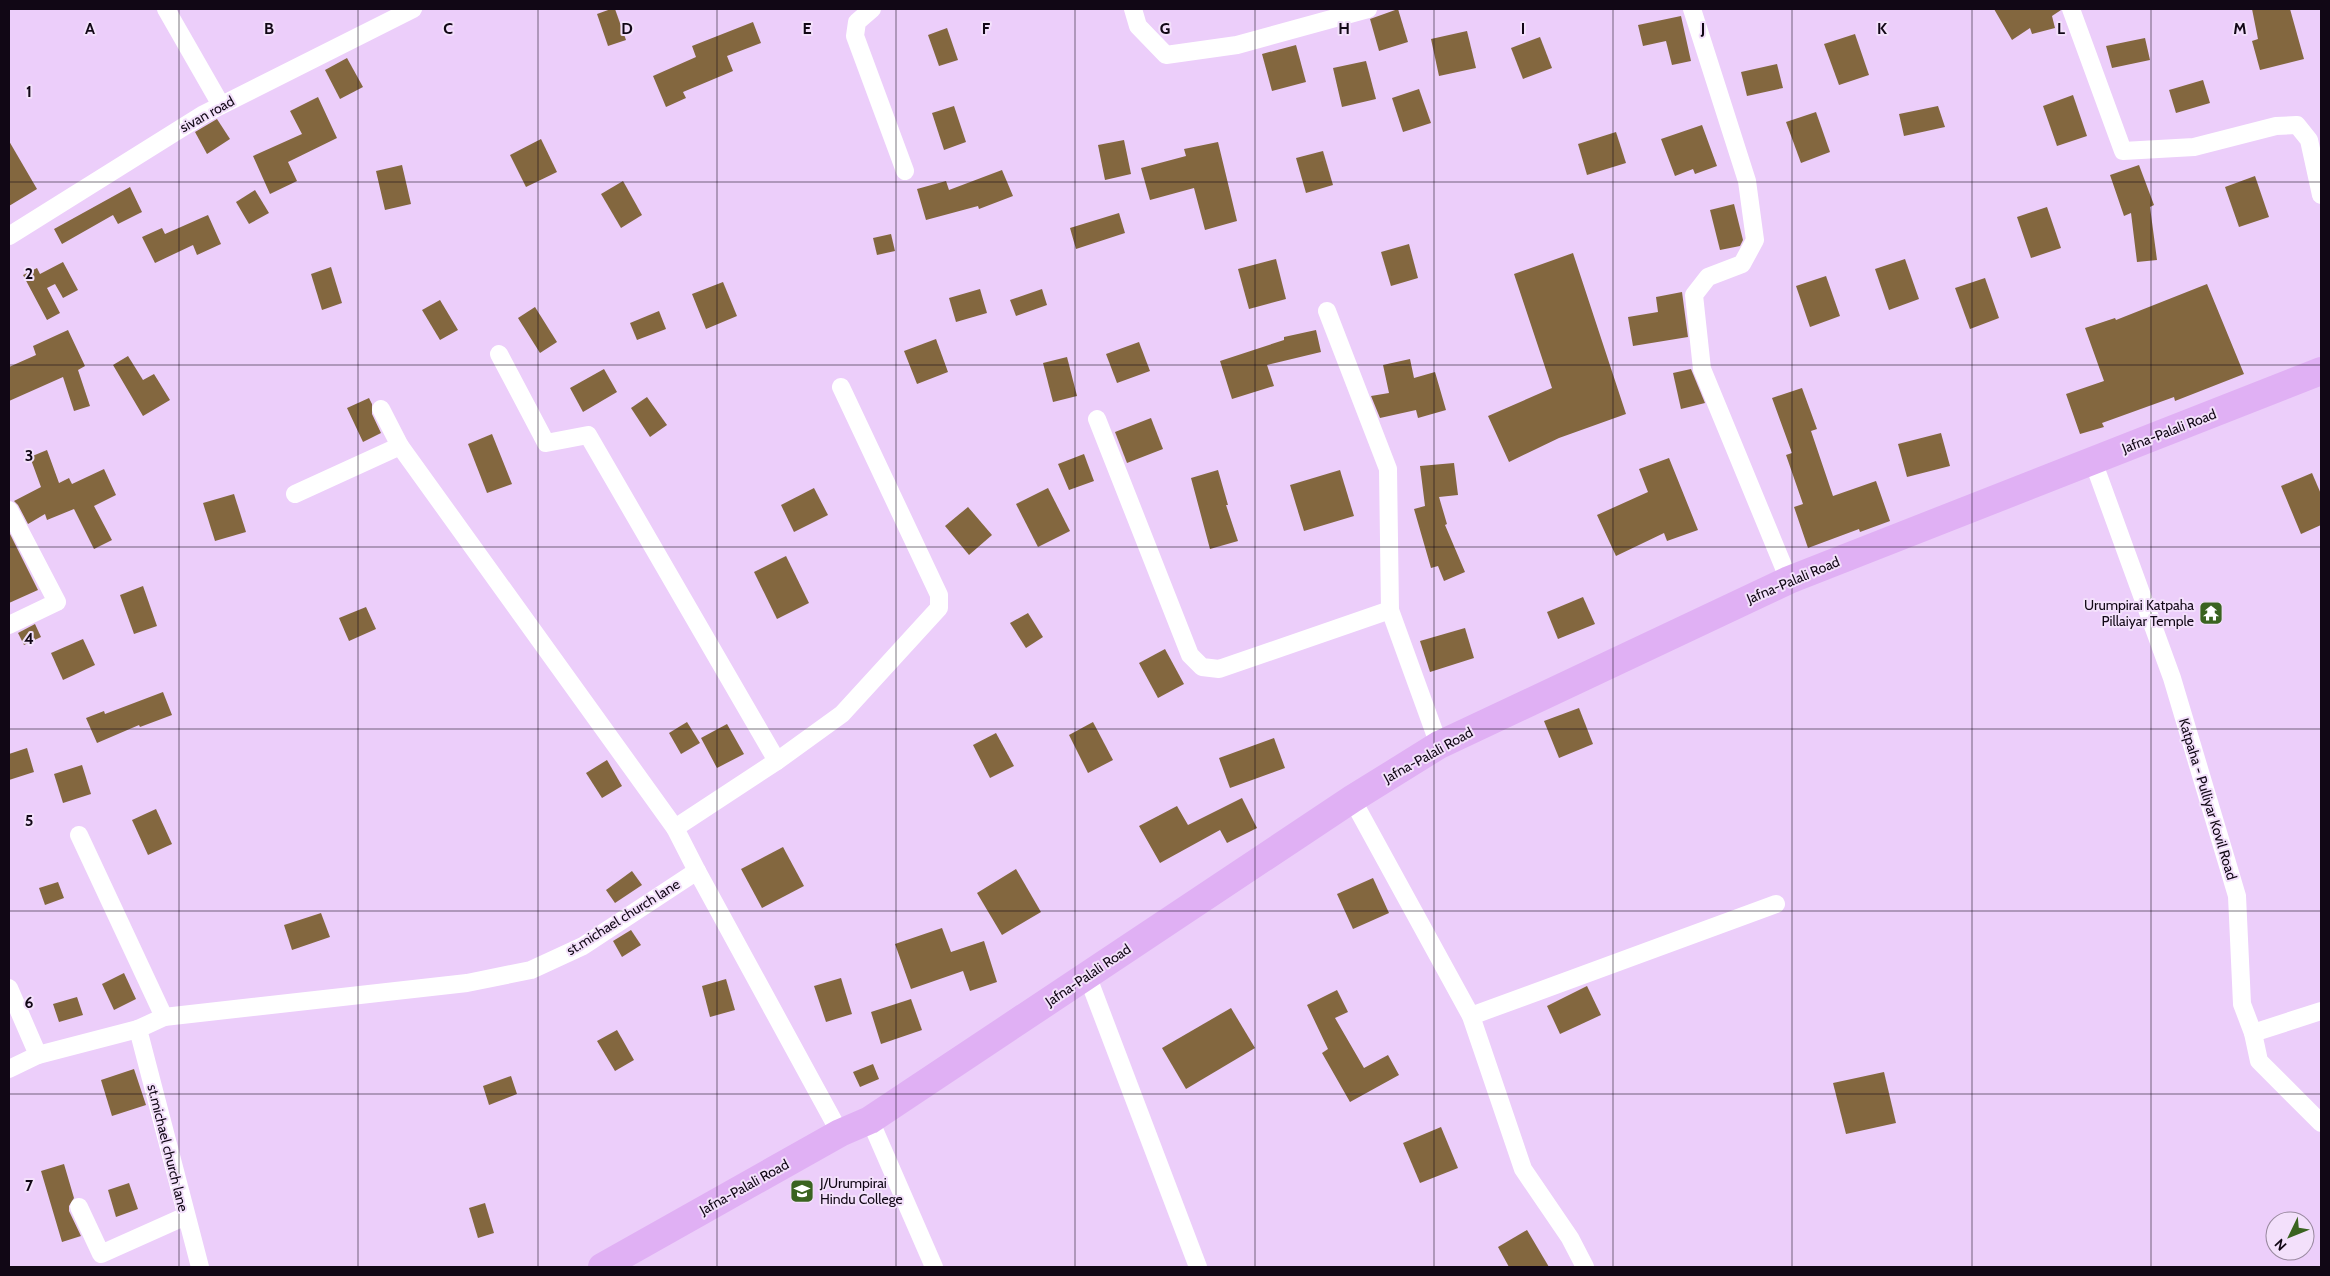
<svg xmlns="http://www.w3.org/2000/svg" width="2330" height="1276" font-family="Cabin,sans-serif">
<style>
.building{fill:#83673f}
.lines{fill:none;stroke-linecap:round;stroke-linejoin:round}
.street{stroke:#fff;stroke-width:18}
.primary{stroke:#e0b0f4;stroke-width:28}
.grid{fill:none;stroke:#110715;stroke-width:1;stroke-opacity:0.55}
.labels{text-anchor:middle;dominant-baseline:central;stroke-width:4;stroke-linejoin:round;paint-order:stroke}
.street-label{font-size:14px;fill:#110715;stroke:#f3e0fb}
.poi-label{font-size:14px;fill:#110715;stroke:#f3e0fb;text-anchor:end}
.grid-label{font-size:16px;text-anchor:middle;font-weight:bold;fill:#110715;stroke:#f3e0fb;stroke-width:4;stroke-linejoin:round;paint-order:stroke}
</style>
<rect width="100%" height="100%" fill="#eccefa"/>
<g class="building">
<polygon points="611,9 615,9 626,40 608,46 597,14"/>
<polygon points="1398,9 1408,42 1379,51 1370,19"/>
<polygon points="1994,9 2061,9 2061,10 2052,16 2055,28 2032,34 2030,28 2012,40"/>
<polygon points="2252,9 2290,9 2304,59 2260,70 2252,41 2258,39"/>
<polygon points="1681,16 1691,61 1672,65 1666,41 1643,46 1638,25"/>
<polygon points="753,22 761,43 727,56 733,71 683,92 686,98 666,107 653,76 696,57 692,46"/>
<polygon points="947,28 958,60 939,66 928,35"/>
<polygon points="1467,31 1476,68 1439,76 1431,39"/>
<polygon points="1855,34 1869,75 1839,85 1824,44"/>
<polygon points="1540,37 1552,68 1523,79 1511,48"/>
<polygon points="2145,38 2150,60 2112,68 2106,46"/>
<polygon points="1296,45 1306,82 1272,91 1262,54"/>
<polygon points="347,58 363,87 340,99 325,70"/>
<polygon points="1366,61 1376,99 1342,107 1333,68"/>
<polygon points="1777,64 1783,88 1747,96 1741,72"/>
<polygon points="2203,80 2210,103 2176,113 2169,90"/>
<polygon points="1419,89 1431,123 1403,132 1392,98"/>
<polygon points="2073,95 2087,136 2057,146 2043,106"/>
<polygon points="318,97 337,138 288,162 297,181 270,194 253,156 302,134 290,111"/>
<polygon points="954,106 966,142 944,150 932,113"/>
<polygon points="1938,106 1945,127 1904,136 1899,114"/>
<polygon points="1816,112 1830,152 1801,163 1786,122"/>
<polygon points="217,119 230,139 207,154 195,132"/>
<polygon points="1702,125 1717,166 1695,174 1693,169 1675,176 1661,139"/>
<polygon points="1616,132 1626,163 1587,175 1578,144"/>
<polygon points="541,139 557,172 526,187 510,155"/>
<polygon points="1124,140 1131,174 1105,180 1098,145"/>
<polygon points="9,141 37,189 9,206"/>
<polygon points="1218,142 1237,221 1205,230 1194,188 1150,200 1141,168 1186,156 1184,149"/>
<polygon points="1323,151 1333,185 1306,193 1296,158"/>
<polygon points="402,165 411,204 385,210 376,171"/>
<polygon points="2139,165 2154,205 2150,207 2157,260 2137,262 2131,213 2124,216 2110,175"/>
<polygon points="1002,170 1013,196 979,209 978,206 926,220 917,189 946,181 949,190"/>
<polygon points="2255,176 2269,217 2239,227 2225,187"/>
<polygon points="623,181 642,215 621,228 601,194"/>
<polygon points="130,187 142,212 118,224 113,215 62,244 54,229"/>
<polygon points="255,190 269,213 249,224 236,202"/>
<polygon points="1734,204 1743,240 1740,246 1720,250 1710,210"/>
<polygon points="2047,207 2061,248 2031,258 2017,217"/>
<polygon points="1119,213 1125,233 1076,249 1070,228"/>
<polygon points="208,215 221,244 197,255 193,245 155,263 142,237 162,228 165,234"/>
<polygon points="891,234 895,251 877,255 873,238"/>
<polygon points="1409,244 1418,278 1391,286 1381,252"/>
<polygon points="1573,253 1626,414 1559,438 1509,462 1488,416 1552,388 1514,274"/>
<polygon points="1276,259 1286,299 1249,309 1238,269"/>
<polygon points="1905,259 1919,299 1889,310 1875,269"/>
<polygon points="63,262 78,290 63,298 55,284 47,288 60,313 47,320 23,275 37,268 40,274"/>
<polygon points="331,267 342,303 322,310 311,274"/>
<polygon points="1826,276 1840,316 1810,327 1796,286"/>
<polygon points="1985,278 1999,318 1970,329 1955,288"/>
<polygon points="723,282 737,316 706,329 692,294"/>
<polygon points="2207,284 2244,374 2175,401 2174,397 2102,423 2104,427 2080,434 2066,394 2104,381 2085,328 2115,318 2116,320"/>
<polygon points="980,289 987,313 956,322 949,298"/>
<polygon points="1042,289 1047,305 1016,316 1010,300"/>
<polygon points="1682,292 1688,337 1633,346 1628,317 1658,312 1656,297"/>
<polygon points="440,300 458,330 440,340 422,310"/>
<polygon points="535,307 557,342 540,353 518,318"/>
<polygon points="659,311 666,329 637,340 630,323"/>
<polygon points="68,330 85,366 78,370 90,406 74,411 63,377 9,401 9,367 36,355 33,346"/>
<polygon points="1316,330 1321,352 1267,365 1274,386 1232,399 1220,361 1284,340 1284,337"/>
<polygon points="936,339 948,372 917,384 904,351"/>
<polygon points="1139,342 1150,371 1117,383 1106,354"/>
<polygon points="128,356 143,380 154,374 170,400 143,416 113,365"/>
<polygon points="1067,357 1077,396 1053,402 1043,363"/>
<polygon points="1410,359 1414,378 1435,372 1446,410 1418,418 1416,410 1380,418 1371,396 1389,393 1383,365"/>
<polygon points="604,369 617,392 583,412 570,388"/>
<polygon points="1691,369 1705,403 1681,409 1673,373"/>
<polygon points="1802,388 1817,429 1811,431 1833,496 1876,481 1890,521 1860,532 1859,529 1808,548 1794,507 1803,504 1786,455 1792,453 1772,398"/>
<polygon points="647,397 667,425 650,437 631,408"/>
<polygon points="369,398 372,404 372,414 381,433 363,442 347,408"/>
<polygon points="1151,418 1163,449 1127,463 1115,432"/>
<polygon points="1941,433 1950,466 1907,477 1898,444"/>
<polygon points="492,434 512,484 487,493 468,444"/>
<polygon points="47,450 59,483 69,478 72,484 104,469 116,495 94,506 112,540 94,549 74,509 47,520 45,514 28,524 18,505 14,501 41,487 30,457"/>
<polygon points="1084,454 1094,481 1069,490 1058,464"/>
<polygon points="1669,458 1698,530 1667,541 1664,533 1616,556 1597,515 1648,492 1639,469"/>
<polygon points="1454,463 1458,495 1439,497 1447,524 1445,525 1465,572 1444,581 1438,566 1431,568 1414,509 1425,506 1420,466"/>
<polygon points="1218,470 1228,505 1226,505 1238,541 1210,549 1191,478"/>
<polygon points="1340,470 1354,516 1304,531 1290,485"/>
<polygon points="2312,473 2321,494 2321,525 2301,534 2281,486"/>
<polygon points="814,488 828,515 794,532 781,505"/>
<polygon points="1048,488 1070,531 1038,547 1016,504"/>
<polygon points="234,494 246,532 215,541 203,503"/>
<polygon points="968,507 992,535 969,555 945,526"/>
<polygon points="9,532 38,590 9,603"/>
<polygon points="786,556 809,603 777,619 754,572"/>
<polygon points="143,586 157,626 134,634 120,595"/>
<polygon points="1583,597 1595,624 1558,639 1547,612"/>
<polygon points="366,607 376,629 349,641 339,618"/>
<polygon points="1028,613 1043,637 1026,648 1010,623"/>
<polygon points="35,624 41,637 24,645 18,633"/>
<polygon points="1465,628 1474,658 1430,672 1420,641"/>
<polygon points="83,639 95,665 63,680 51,653"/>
<polygon points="1165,649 1184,684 1158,698 1139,663"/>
<polygon points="163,692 172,715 140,727 139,725 97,743 86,718 104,711 105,714"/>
<polygon points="1579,708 1593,744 1559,758 1544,721"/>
<polygon points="687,722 700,743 681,754 669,733"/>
<polygon points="1093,722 1113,760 1088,773 1069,735"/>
<polygon points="727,724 744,754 717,768 701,738"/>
<polygon points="996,733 1014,766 990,778 973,745"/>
<polygon points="1274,738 1285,768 1230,788 1219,758"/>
<polygon points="27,748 34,772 9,780 9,754"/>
<polygon points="607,760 622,786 602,798 586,773"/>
<polygon points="82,765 91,794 63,803 54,774"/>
<polygon points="1242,798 1257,828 1227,843 1220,830 1160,863 1139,826 1177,806 1188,825"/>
<polygon points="156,809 172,844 148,855 132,820"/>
<polygon points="783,847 804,886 762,908 741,869"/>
<polygon points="1016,869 1041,912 1002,935 977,893"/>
<polygon points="632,871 642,885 615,903 606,890"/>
<polygon points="1373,878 1389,913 1353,929 1337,894"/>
<polygon points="58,882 64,898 45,905 39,888"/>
<polygon points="321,913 330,937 292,950 284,925"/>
<polygon points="942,928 951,952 984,941 997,982 970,991 963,971 911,989 895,944"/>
<polygon points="631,930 641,945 622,957 613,941"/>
<polygon points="124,973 136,999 114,1010 102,984"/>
<polygon points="841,978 852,1014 826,1022 814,986"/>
<polygon points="726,979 735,1010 710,1017 702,986"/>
<polygon points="1587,986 1601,1015 1560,1034 1547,1006"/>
<polygon points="1337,990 1348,1012 1335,1018 1364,1068 1388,1055 1399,1075 1350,1102 1322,1053 1328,1049 1307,1005"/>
<polygon points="77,997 83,1015 59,1022 53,1004"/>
<polygon points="911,999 922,1030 881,1044 871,1012"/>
<polygon points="1231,1008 1255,1048 1186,1089 1162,1048"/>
<polygon points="617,1030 634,1060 615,1071 597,1041"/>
<polygon points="873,1064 879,1079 860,1087 853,1072"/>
<polygon points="134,1069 146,1105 112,1116 101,1080"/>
<polygon points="1884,1072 1896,1123 1846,1134 1833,1083"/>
<polygon points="511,1076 517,1094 489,1105 483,1086"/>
<polygon points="1441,1127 1458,1168 1420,1183 1403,1143"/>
<polygon points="64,1164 74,1198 69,1206 69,1211 81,1236 62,1242 41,1171"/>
<polygon points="129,1183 138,1209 116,1217 108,1190"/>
<polygon points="485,1203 494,1233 478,1238 469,1208"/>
<polygon points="1527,1230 1549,1267 1509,1267 1498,1247"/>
</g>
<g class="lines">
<g class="street">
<polyline points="166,9 221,105"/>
<polyline points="872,9 857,22 855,36 905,171"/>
<polyline points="1133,9 1138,26 1166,55 1237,45 1368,9"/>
<polyline points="1692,9 1747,181 1755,240 1742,264 1708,277 1694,295 1702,369 1789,580"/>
<polyline points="2071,9 2123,151 2194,147 2276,126 2297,125 2309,140 2321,195"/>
<polyline points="9,236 204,114 413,9"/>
<polyline points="1327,311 1388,469 1390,610 1439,745"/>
<polyline points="499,354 546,443 588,435 777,761"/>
<polyline points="381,409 400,446"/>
<polyline points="1097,419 1190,655 1202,667 1219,669 1390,610"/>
<polyline points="2093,461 2172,678 2237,896 2242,1004 2253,1033 2259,1061 2321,1123"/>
<polyline points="295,494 400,446 675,828 697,871"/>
<polyline points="9,510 57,602 9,625"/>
<polyline points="1352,799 1471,1016 1523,1169 1570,1238 1585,1267"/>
<polyline points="675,828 777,761 842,714 939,608 939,595 841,387"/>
<polyline points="79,835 164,1017"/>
<polyline points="1087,975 1198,1267"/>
<polyline points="9,988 38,1055 138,1029"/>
<polyline points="1471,1016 1776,904"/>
<polyline points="2253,1033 2321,1011"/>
<polyline points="9,1069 38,1055"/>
<polyline points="870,1120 934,1267"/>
<polyline points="79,1207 101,1254 186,1216"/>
<polyline points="200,1267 138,1029 164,1017 467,983 531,970 583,946 697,871 840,1133"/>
</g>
<polyline class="primary" points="602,1267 840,1133 870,1120 1352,799 1439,745 1789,580 2321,371"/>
</g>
<path class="grid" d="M179,9V1267M358,9V1267M538,9V1267M717,9V1267M896,9V1267M1075,9V1267M1255,9V1267M1434,9V1267M1613,9V1267M1792,9V1267M1972,9V1267M2151,9V1267M9,182H2321M9,365H2321M9,547H2321M9,729H2321M9,911H2321M9,1094H2321"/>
<defs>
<g id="temple-square" transform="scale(1.25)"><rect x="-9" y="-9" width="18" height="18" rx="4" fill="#3a6320" stroke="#f3e0fb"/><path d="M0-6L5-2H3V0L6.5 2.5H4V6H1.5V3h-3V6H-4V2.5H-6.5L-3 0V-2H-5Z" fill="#fff"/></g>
<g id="school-square" transform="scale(1.25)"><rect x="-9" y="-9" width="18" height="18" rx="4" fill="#3a6320" stroke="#f3e0fb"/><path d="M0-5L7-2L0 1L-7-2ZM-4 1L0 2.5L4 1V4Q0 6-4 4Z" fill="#fff"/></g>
</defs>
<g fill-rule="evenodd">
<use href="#temple-square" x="2211" y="613"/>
<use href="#school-square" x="802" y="1191"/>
</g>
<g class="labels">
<g class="street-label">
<text transform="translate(207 114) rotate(-29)">sivan road</text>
<text transform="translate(2169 431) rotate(-21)">Jafna-Palali Road</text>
<text transform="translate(1793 580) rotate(-23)">Jafna-Palali Road</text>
<text transform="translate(1428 755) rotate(-29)">Jafna-Palali Road</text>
<text transform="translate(2208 799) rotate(73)">Katpaha - Pulliyar Kovil Road</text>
<text transform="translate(623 917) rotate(-32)">st.michael church lane</text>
<text transform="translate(1088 975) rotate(-34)">Jafna-Palali Road</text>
<text transform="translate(168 1148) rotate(76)">st.michael church lane</text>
<text transform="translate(744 1187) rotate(-29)">Jafna-Palali Road</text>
</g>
<g class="poi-label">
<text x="2194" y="605">Urumpirai Katpaha<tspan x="2194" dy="16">Pillaiyar Temple</tspan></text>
<text x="820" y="1183" text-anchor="start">J/Urumpirai<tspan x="820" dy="16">Hindu College</tspan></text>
</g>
</g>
<g class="grid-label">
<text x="90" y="34">A</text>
<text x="269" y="34">B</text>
<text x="448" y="34">C</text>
<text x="627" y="34">D</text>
<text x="807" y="34">E</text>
<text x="986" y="34">F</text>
<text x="1165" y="34">G</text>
<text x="1344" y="34">H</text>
<text x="1523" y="34">I</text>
<text x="1703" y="34">J</text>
<text x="1882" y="34">K</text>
<text x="2061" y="34">L</text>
<text x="2240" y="34">M</text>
<text x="29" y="97">1</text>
<text x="29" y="279">2</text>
<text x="29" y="461">3</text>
<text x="29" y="644">4</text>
<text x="29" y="826">5</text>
<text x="29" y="1008">6</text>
<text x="29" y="1191">7</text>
</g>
<rect width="2330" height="1276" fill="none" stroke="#110715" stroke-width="20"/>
<g transform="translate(2290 1236) rotate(227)"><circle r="24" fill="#f3e0fb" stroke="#99899f"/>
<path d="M0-4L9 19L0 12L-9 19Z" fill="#3a6320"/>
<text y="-8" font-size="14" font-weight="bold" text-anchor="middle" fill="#110715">N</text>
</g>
</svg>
